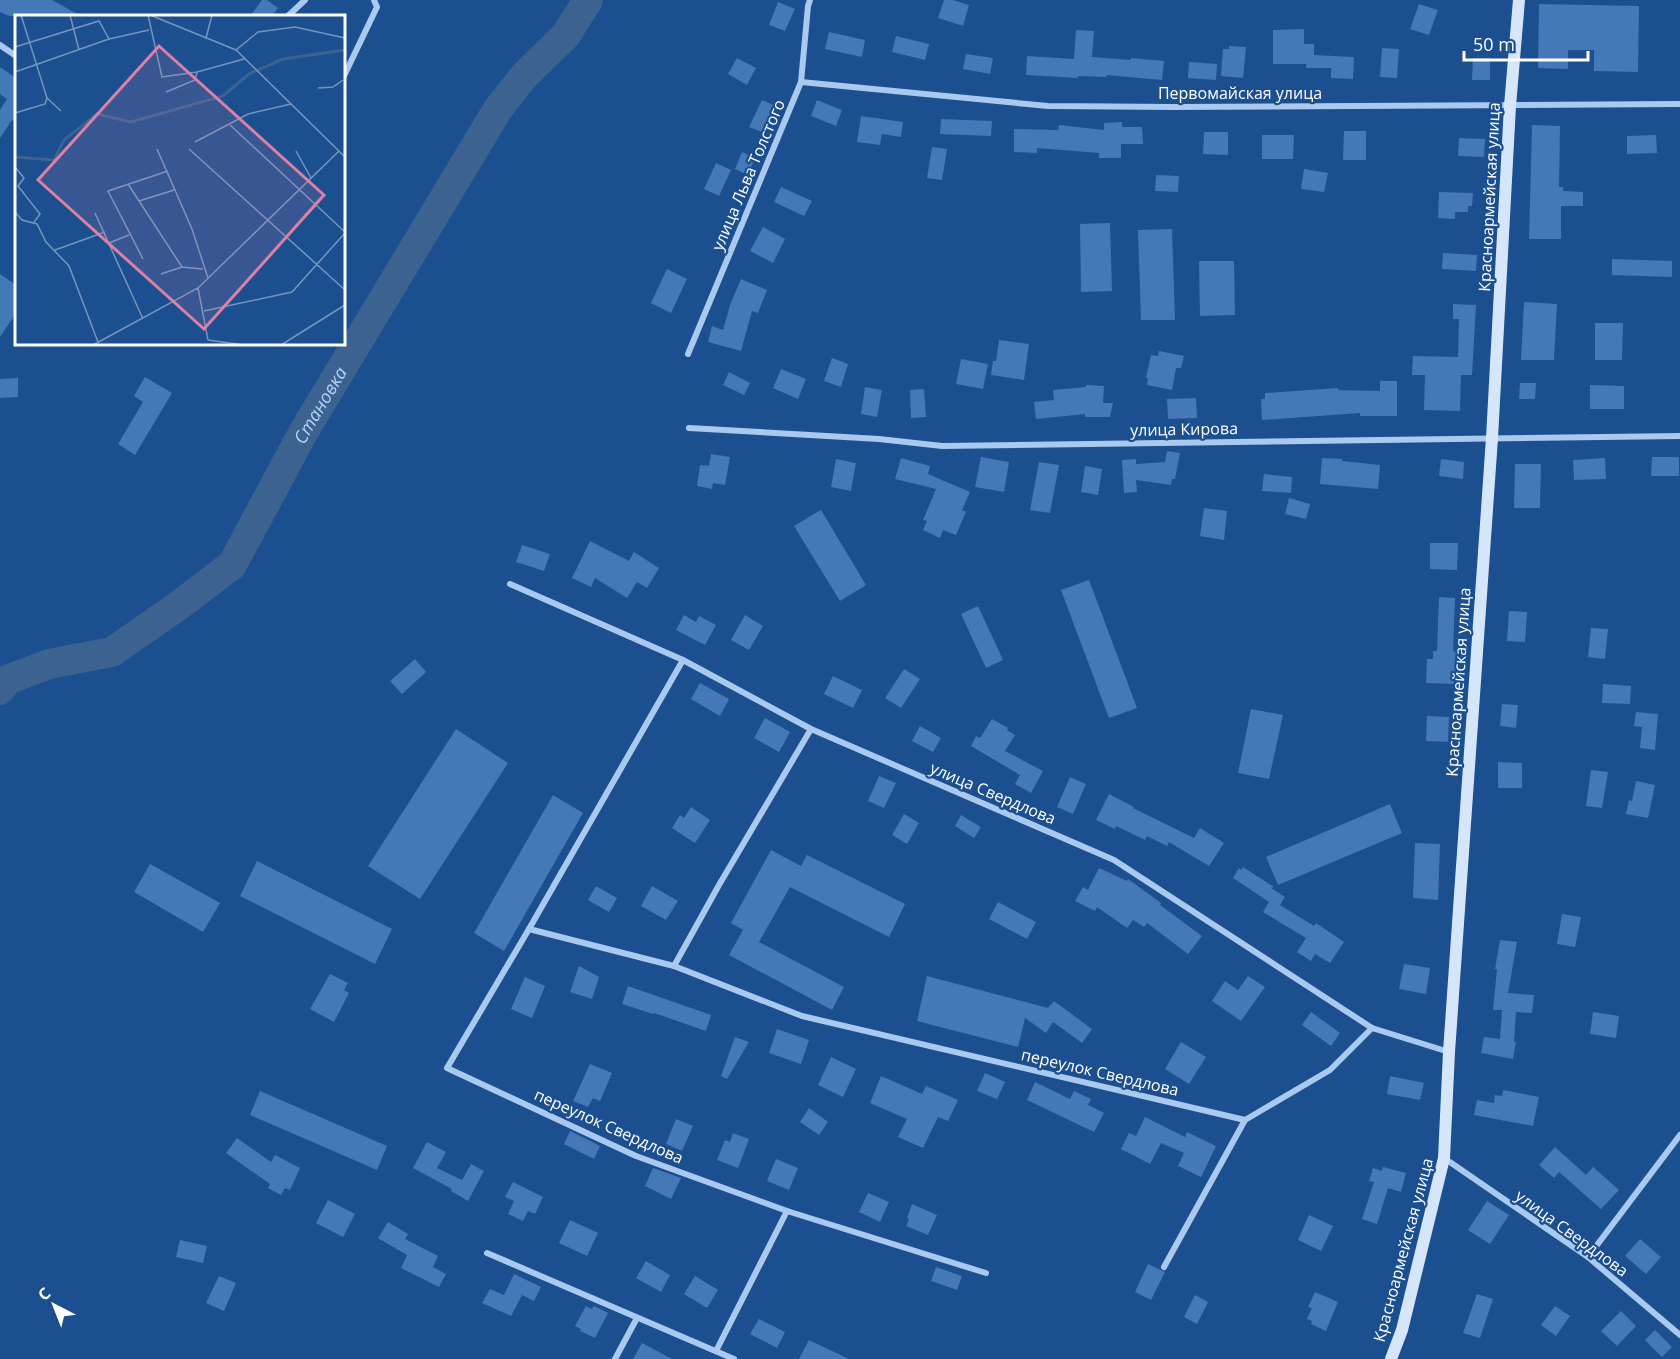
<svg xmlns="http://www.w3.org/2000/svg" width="1680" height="1359" font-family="'Open Sans',sans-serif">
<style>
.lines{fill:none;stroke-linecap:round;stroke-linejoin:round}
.river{stroke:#3c6290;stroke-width:30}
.building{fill:#4478b7}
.street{stroke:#a9c9ee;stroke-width:6}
.secondary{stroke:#d6e6fa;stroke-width:12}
.labels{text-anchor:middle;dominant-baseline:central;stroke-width:4.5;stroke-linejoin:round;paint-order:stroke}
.street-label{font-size:16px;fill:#fff;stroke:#1b4f8f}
.water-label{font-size:18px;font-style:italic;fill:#b5d3f5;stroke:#1b4f8f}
.inset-river{fill:none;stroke:#3c6290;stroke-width:3}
.inset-road{fill:none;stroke:#7695bc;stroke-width:1.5}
.view{fill:#dd80a5;fill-opacity:0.15;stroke:#dd80a5;stroke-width:3}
.inset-edge{fill:none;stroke:#fff;stroke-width:3}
</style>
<rect width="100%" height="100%" fill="#1b4f8f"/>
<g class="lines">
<path class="river" id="s1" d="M0,690L7,680L49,664L112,652L178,606L232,565L304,431L498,109L524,76L566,35L588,0"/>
</g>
<g class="building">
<polygon points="0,0 52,0 81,16 9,16 0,12"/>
<polygon points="262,0 267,0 278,8 272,16 250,16"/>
<polygon points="944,0 953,0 969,5 963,26 938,18"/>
<polygon points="778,2 795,9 785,31 769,25"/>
<polygon points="1419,4 1438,10 1429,35 1410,29"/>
<polygon points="1539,4 1639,6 1638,72 1594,71 1594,50 1568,50 1568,69 1538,68"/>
<polygon points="1304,29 1304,44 1314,44 1314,55 1354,57 1353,79 1331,78 1331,68 1306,68 1306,64 1273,64 1273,30"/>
<polygon points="1076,30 1094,31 1092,57 1131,60 1131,58 1164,61 1162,80 1107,75 1106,77 1078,76 1078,78 1026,75 1027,56 1074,59"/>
<polygon points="829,32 865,40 862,57 825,49"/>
<polygon points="896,36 929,44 925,60 892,52"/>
<polygon points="1229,46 1246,47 1243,78 1221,76 1223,49 1229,49"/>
<polygon points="1382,48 1399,49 1397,78 1380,77"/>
<polygon points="966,54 993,58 990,74 963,69"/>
<polygon points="737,58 756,68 747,85 728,74"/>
<polygon points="1473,58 1490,58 1490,80 1472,80"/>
<polygon points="1189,62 1217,64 1216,80 1188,78"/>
<polygon points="0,67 16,78 16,124 12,120 0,138 0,110 7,99 0,94"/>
<polygon points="762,100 778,107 765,133 749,127"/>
<polygon points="817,100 842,110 836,126 811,116"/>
<polygon points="861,116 903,122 901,137 882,134 880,145 857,142"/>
<polygon points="941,119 992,121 991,136 940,134"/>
<polygon points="1122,122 1122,127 1142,127 1143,144 1121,144 1121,158 1099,158 1099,153 1037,148 1037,153 1014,152 1014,129 1058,130 1059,125 1104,130 1104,123"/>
<polygon points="1532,125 1560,126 1559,187 1563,187 1563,191 1583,192 1583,206 1561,206 1561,239 1529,239"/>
<polygon points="1344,131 1366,131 1366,160 1343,160"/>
<polygon points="1204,132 1228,132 1228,155 1203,154"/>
<polygon points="1262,135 1294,135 1293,159 1262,159"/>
<polygon points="1656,135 1657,153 1627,154 1627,136"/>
<polygon points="1459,138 1485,139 1484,157 1458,156"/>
<polygon points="932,147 947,149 942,180 927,178"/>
<polygon points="742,152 755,158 748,175 735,169"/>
<polygon points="716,163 731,170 719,196 704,189"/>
<polygon points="1304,169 1328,173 1324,192 1301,189"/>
<polygon points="1156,175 1179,176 1178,192 1155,191"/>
<polygon points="781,187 812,201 804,216 774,202"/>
<polygon points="1439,192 1473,193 1472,206 1468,206 1468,212 1455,212 1455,219 1438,218"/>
<polygon points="1110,223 1112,291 1081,292 1080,224"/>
<polygon points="763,227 785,239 773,263 750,251"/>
<polygon points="1172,229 1175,320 1141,320 1138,230"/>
<polygon points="1443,253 1477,255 1476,271 1442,269"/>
<polygon points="1612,259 1672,261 1672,277 1612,275"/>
<polygon points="1199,261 1234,261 1235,315 1200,316"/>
<polygon points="667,269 687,279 671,313 651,303"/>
<polygon points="0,274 16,285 16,313 0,337"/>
<polygon points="741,279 767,290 758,313 752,311 741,351 708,342 712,326 723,330 730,305"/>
<polygon points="1524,302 1557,304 1554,360 1521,360"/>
<polygon points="1453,304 1476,305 1472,375 1461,375 1460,411 1424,410 1425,375 1412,375 1413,356 1458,357 1459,319 1453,319"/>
<polygon points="1595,323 1623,323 1622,360 1595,360"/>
<polygon points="999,340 1029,344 1024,380 991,375 993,361 996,361"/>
<polygon points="1159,351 1184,356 1181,368 1176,368 1172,390 1147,385 1148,378 1146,378 1151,355 1158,356"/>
<polygon points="832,358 848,364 841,387 824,381"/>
<polygon points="961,359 988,364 983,389 956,384"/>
<polygon points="781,369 806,379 798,399 773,388"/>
<polygon points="729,372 750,383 744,395 723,385"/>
<polygon points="145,377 172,393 135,455 118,444 143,402 134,396"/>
<polygon points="18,378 18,397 0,398 0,379"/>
<polygon points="1380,381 1397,381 1397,416 1360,416 1360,413 1262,420 1261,399 1265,399 1265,393 1338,388 1338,390 1380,391"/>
<polygon points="1520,383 1536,383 1535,399 1519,399"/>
<polygon points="1086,385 1104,386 1103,403 1113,403 1110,417 1085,417 1085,414 1036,419 1034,402 1054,400 1053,390 1086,387"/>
<polygon points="1590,385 1624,386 1624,409 1590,409"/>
<polygon points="865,387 882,390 877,417 861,414"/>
<polygon points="924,389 926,417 911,418 910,390"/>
<polygon points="1196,398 1197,418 1168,419 1167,399"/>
<polygon points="1167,451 1180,453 1175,479 1172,479 1171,485 1136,480 1137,492 1124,493 1122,460 1136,459 1136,464 1165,462"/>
<polygon points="711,454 730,457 725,485 713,483 712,489 697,486 700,465 709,466"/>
<polygon points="981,457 1009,462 1004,492 975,487"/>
<polygon points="1652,457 1679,457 1679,476 1651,476"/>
<polygon points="901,458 930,466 928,474 970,492 962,510 966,512 956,535 943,530 940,538 923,530 927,521 923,520 936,489 895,479"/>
<polygon points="1322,458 1342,459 1342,461 1380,465 1378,489 1320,484"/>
<polygon points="1605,458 1606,479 1574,480 1573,460"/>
<polygon points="836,459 856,463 851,491 831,487"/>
<polygon points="1441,459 1464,462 1463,479 1439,476"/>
<polygon points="1039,462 1059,465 1050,513 1030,510"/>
<polygon points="1515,464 1541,464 1540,508 1514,508"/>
<polygon points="1085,466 1102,469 1098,495 1081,492"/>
<polygon points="1264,474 1292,477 1291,493 1262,491"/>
<polygon points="1289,498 1310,504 1306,519 1285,514"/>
<polygon points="1204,508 1227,511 1224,540 1200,536"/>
<polygon points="821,510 866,585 840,601 794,526"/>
<polygon points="590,541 629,561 634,552 659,568 647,588 637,582 627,598 595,578 591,587 572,578"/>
<polygon points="1430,543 1458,543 1457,570 1430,569"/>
<polygon points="522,545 550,554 544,571 516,562"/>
<polygon points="1089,580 1137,708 1109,718 1061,590"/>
<polygon points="1439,597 1455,598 1453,651 1456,652 1454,684 1426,683 1427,659 1433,659 1433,651 1437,651"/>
<polygon points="978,606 1003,660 986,668 961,614"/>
<polygon points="1509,611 1527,612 1525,642 1507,641"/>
<polygon points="684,615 696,622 699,616 716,625 705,645 676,630"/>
<polygon points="745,615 763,626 749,650 731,640"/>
<polygon points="1591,628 1608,629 1605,659 1588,657"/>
<polygon points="415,659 426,672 402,694 390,681"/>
<polygon points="904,669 920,679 901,708 885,698"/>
<polygon points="833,676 862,690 853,708 824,694"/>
<polygon points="700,683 729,699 720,716 691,699"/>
<polygon points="1603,684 1631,686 1630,704 1602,703"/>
<polygon points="1502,704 1518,705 1516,728 1500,726"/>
<polygon points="1251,709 1283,715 1269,779 1238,773"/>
<polygon points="1636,712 1658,714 1655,750 1640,748 1642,727 1634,726"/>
<polygon points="1427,716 1449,717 1448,742 1426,741"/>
<polygon points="765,718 790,732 779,752 754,738"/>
<polygon points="992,719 1008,728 1007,730 1015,735 1005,751 1043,771 1031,793 1015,784 1020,775 971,746 976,736 980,738"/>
<polygon points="920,726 941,738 933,752 912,741"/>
<polygon points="456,729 508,763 420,899 368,866"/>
<polygon points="1498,762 1522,763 1522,788 1498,788"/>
<polygon points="1591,770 1608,772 1602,808 1586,806"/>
<polygon points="879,776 896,783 884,808 868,801"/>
<polygon points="1070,777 1086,784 1073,814 1057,807"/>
<polygon points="1636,781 1655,785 1648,818 1626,814 1629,800 1632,801"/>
<polygon points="1109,794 1134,807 1133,808 1194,838 1200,828 1224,843 1209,866 1169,842 1167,846 1147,836 1145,840 1116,826 1115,829 1096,820"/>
<polygon points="553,795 583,813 504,951 474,933"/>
<polygon points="1390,804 1402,833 1278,885 1266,857"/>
<polygon points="691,807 710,820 695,843 672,828 680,815 684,818"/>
<polygon points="904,814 919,823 907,844 892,835"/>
<polygon points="961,815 981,827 974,838 955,826"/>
<polygon points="1415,843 1440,844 1438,900 1413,898"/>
<polygon points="771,850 801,866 807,855 905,904 889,937 790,887 759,942 844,987 832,1010 729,955 743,930 731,923"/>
<polygon points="257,861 392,929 375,964 240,896"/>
<polygon points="150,864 220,903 203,932 134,892"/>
<polygon points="1243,867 1274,887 1271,888 1285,897 1280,905 1314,926 1316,923 1344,942 1330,963 1315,954 1311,961 1297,952 1306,938 1263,912 1269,902 1233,878 1239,868 1241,870"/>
<polygon points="1099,868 1127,881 1128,879 1161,903 1160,905 1202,936 1188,954 1147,923 1144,927 1133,920 1127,928 1097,907 1095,911 1075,901 1083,887 1088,890"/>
<polygon points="596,886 617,898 609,912 588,900"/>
<polygon points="652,886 678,901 666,920 641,906"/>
<polygon points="998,902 1036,922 1027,939 989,919"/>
<polygon points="1562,914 1581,917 1575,947 1557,944"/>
<polygon points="1500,940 1517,942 1508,993 1534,995 1532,1013 1516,1012 1514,1042 1516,1042 1513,1059 1481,1053 1484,1037 1500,1039 1502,1010 1493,1010 1497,969 1495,969"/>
<polygon points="1404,964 1430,968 1426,994 1399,989"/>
<polygon points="579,966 599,977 592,999 570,992"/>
<polygon points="330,974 348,983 344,990 349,993 334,1022 310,1009"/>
<polygon points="927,976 1048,1008 1054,1001 1092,1029 1082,1043 1053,1022 1046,1033 1025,1018 1018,1047 917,1021"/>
<polygon points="1248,976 1265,987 1241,1021 1212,1001 1225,981 1238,990"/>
<polygon points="525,977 545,986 532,1018 511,1009"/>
<polygon points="628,986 711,1015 706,1031 654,1013 653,1014 622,1004"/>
<polygon points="1311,1012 1340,1033 1331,1046 1302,1025"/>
<polygon points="1593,1012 1619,1016 1616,1038 1590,1034"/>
<polygon points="777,1029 809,1040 801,1064 769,1053"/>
<polygon points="735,1037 749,1042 727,1079 721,1076"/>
<polygon points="1181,1042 1206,1057 1189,1084 1165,1069"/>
<polygon points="831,1057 856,1069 843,1097 818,1085"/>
<polygon points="590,1064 612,1073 600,1101 593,1098 588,1107 573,1101"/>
<polygon points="985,1073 1005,1082 997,1099 977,1091"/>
<polygon points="881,1076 922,1094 926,1086 958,1100 948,1121 938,1117 923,1148 898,1137 907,1119 870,1103"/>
<polygon points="1390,1076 1424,1083 1420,1100 1387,1094"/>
<polygon points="1035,1082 1070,1099 1074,1091 1091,1099 1088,1105 1104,1113 1094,1132 1027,1100"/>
<polygon points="1503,1090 1539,1097 1533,1126 1474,1115 1477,1100 1494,1103 1495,1095 1502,1096"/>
<polygon points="260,1091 387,1146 377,1170 250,1115"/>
<polygon points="809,1108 828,1122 819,1135 800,1122"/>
<polygon points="1145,1117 1185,1137 1187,1132 1216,1146 1201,1177 1178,1166 1184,1153 1161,1143 1150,1164 1121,1149 1129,1133 1136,1136"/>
<polygon points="676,1119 693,1126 682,1151 666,1144"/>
<polygon points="570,1131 600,1146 594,1159 564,1144"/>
<polygon points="733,1133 749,1139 738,1168 717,1160 725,1140 730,1142"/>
<polygon points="237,1138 271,1162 275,1155 300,1168 290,1190 285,1188 281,1195 268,1188 270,1184 226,1153"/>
<polygon points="427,1142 446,1152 437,1168 462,1180 471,1164 484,1171 468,1201 451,1191 452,1189 413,1168"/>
<polygon points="1555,1147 1586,1175 1593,1167 1619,1190 1601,1209 1559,1172 1554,1178 1539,1165"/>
<polygon points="776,1159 798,1168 789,1190 767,1181"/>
<polygon points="1383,1167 1406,1173 1401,1192 1388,1188 1377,1224 1362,1219 1374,1182 1369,1181 1373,1168 1382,1171"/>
<polygon points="653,1168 681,1178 671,1199 645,1186"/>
<polygon points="513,1182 543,1197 535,1214 528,1211 523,1221 508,1214 514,1201 505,1197"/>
<polygon points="868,1193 889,1202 880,1222 859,1212"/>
<polygon points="328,1200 355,1214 343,1237 316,1223"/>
<polygon points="1487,1201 1509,1215 1490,1244 1468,1230"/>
<polygon points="912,1204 937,1215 928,1235 906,1226 909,1219 907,1218"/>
<polygon points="1309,1215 1333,1226 1321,1251 1298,1240"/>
<polygon points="570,1220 598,1233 587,1256 559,1243"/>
<polygon points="388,1222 408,1234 405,1239 438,1256 433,1267 446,1274 439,1287 401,1268 407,1255 378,1238"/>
<polygon points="1640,1239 1661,1257 1646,1274 1625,1256"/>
<polygon points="180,1240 207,1246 203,1263 176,1257"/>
<polygon points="646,1261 670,1275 661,1292 636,1278"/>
<polygon points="1148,1264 1165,1272 1151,1300 1135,1292"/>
<polygon points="936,1267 962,1276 957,1290 931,1281"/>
<polygon points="514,1274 541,1287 534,1301 522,1295 511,1316 482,1303 490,1289 504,1295"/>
<polygon points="219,1276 236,1283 224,1311 206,1303"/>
<polygon points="695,1276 718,1290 707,1308 684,1294"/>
<polygon points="1315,1292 1338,1302 1326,1331 1311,1324 1312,1321 1307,1319 1312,1308 1308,1307"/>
<polygon points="1477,1294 1493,1299 1480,1338 1463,1333"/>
<polygon points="1195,1295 1208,1302 1197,1324 1184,1317"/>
<polygon points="586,1306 592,1309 594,1306 608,1313 595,1338 580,1331 581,1329 575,1326"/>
<polygon points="1555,1306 1570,1316 1556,1336 1541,1325"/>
<polygon points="1621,1311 1636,1326 1617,1346 1601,1331"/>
<polygon points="759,1319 785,1332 777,1348 750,1334"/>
<polygon points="1655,1330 1672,1347 1662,1357 1645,1340"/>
<polygon points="809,1340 849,1359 799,1359"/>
<polygon points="642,1343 672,1359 633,1359"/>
</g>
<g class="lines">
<g class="street">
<polyline points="288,16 305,0"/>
<polyline points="0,45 16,56"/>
<polyline points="344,76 377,7 374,0"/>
<polyline points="801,82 1048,106 1174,107 1680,104"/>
<polyline points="688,354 801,82 808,6 810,0"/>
<polyline points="689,428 879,439 942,446 1680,436"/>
<polyline points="510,584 683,660 811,729 1114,860 1372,1028 1449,1052"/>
<polyline points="683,660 529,929 447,1068 636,1156 787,1211 986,1273"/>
<polyline points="529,929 674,966 802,1016 1245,1120 1330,1070 1372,1028"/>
<polyline points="674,966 719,885 811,729"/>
<polyline points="1444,1158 1588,1257 1680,1335"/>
<polyline points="487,1253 734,1359"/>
<polyline points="1588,1257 1680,1135"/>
<polyline points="1164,1267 1245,1120"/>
<polyline points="716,1351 787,1211"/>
<polyline points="615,1359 637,1318"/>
</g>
<polyline class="secondary" points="1391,1359 1402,1330 1444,1158 1449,1052 1492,438 1510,106 1519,0"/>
</g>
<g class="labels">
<g class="street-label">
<text x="1240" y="93">Первомайская улица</text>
<text transform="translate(748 175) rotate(-67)">улица Льва Толстого</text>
<text transform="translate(1489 197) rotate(-87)">Красноармейская улица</text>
<text transform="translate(1184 429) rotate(-1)">улица Кирова</text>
<text transform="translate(1458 682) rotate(-86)">Красноармейская улица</text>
<text transform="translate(993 793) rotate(23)">улица Свердлова</text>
<text transform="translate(1100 1072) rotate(13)">переулок Свердлова</text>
<text transform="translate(609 1126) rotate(24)">переулок Свердлова</text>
<text transform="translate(1572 1233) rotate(36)">улица Свердлова</text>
<text transform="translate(1403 1250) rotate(-75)">Красноармейская улица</text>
</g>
<g class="water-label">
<text stroke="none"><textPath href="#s1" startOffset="452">Становка</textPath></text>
</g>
</g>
<g transform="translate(15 15)">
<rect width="330" height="330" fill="#1b4f8f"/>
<path class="inset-river" d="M0,142L39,145L49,125L82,99L116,107L208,81L234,59L268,44L330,35"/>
<path class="inset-road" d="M55,0L64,35M133,0L147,62L182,57L229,44M135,0L221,35L330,142M191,23L197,0M0,32L84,6L94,24M221,35L243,17L280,12L330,23M330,47V79M0,57L94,24L134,15M303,73L318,72L328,65M151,77L180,65L182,57M32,83L46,96M0,98L30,89L32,83L6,0M215,110L330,217M180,127L233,99L276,89M142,134L177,214L193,263M174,134L330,275M281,136L296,163M1,153L9,163L3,171L25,199L19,207M113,169L167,252L188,254M124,186L159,175M0,197L7,205L22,209L31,227L54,251L83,327M80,198L128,304M94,228L114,220M40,235L90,217M128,244L93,176L153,156M146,259L167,252M183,273L193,325M189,296L277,277L330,218M193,325L229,330M78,330L183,273L324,136M266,330L330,290"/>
<path class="view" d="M144,31L309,180L189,314L23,165Z"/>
<rect width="330" height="330" class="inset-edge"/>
</g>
<g transform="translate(54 1305) rotate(318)" stroke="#1b4f8f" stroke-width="4.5" paint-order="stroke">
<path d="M0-4.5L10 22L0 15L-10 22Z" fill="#ffffff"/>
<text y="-9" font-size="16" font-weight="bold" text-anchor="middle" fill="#ffffff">С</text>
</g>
<path d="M1464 51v9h124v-9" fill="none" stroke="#ffffff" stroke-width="3"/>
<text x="1473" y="51" font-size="18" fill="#ffffff" stroke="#1b4f8f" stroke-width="4.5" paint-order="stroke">50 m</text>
</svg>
